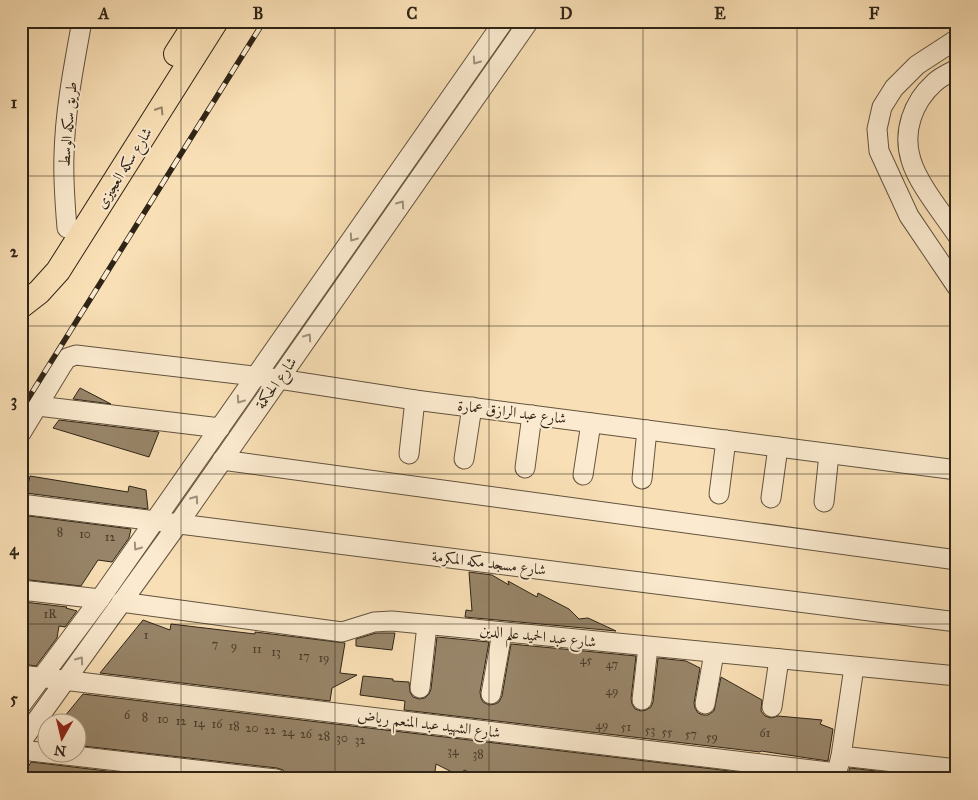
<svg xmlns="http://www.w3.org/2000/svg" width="978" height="800" font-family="'IM FELL Great Primer',Amiri,serif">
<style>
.building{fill:#988569;stroke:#2f2416}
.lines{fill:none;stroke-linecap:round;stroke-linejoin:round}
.minor-casing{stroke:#62533e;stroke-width:21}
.major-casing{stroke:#2f2416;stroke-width:26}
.minor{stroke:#fbeacf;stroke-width:19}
.major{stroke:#f9dfb5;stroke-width:24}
.rail-casing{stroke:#2f2416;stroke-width:5.5}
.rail{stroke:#fbeacf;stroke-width:4;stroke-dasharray:11;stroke-linecap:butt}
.oneway{stroke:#9f917c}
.oneway2{stroke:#948266}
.grid{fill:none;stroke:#2f2416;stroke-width:1;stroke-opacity:0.55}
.labels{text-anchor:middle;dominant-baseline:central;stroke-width:4;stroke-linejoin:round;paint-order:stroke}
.number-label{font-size:12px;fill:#493c2b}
.street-label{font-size:15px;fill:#2f2416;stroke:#fbeacf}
.neatline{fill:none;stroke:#2f2416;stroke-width:2}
.grid-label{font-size:16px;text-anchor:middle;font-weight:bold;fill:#2f2416}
</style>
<rect width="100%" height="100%" fill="#f9dfb5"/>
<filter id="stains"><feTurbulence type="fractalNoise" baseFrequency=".004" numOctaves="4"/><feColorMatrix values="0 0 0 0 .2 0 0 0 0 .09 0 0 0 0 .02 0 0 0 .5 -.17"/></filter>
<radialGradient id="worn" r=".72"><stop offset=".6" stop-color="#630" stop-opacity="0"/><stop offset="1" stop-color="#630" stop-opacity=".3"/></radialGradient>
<g class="building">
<polygon points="80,388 111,404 73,399"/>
<polygon points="59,420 159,432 149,457 53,428"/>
<polygon points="30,476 128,492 129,486 146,490 148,509 26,493"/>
<polygon points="21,515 131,529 129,538 112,562 98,560 81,586 21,579"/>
<polygon points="469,572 492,575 509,585 508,581 537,597 538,593 569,609 579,619 588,618 616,631 465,617 466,610 472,611"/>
<polygon points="24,602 67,607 66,608 77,611 65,627 59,626 57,638 36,666 22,664 25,643 21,643 21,616"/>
<polygon points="143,620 170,630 171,624 255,634 255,632 345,643 340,673 357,675 332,688 330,701 100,673"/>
<polygon points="376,633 395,633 392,650 356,646 356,639"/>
<polygon points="437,637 489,642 480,692 481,698 483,702 489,705 495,704 499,702 502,696 511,644 636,656 631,699 632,704 635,709 641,711 646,710 651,707 653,702 658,658 686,661 700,668 694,703 695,708 698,713 703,715 708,715 714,711 721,677 762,700 761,711 765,716 771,718 778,716 822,720 820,724 833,729 828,761 761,751 760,752 404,710 405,701 360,695 363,676 393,679 393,681 409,682 410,692 413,697 419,699 425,698 429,694 431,689"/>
<polygon points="83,694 755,774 754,779 486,779 464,770 462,777 436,764 434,779 357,779 318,773 317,779 310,779 287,776 283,770 277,768 83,746 78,741 78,722 60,722"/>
<polygon points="31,762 174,779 124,779 122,777 122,779 21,779"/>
<polygon points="850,768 929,777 932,779 846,779"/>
</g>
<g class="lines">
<g class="minor-casing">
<g id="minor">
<polyline points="957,39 917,65 894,88 882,107 877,129 879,151 909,216 957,287"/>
<path d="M957,69C949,73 940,77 934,83C913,102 902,132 911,160C918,184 943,214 957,235"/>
<path d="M67,228C65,204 63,180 64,155C65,110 74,65 82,21"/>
<polyline points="38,406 220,428"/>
<polyline points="21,433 61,367 67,358 76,355 279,379 415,400 957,470"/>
<polyline points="409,454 415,400"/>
<polyline points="464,459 472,407"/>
<polyline points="222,460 957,560"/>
<polyline points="525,468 532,415"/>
<polyline points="583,475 591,423"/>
<polyline points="642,479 647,430"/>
<polyline points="719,494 726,440"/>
<polyline points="771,498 778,447"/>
<polyline points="824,502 829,454"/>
<polyline points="21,504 957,622"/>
<polyline points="21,590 100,599"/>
<polyline points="121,602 342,632 374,622 392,621 957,676"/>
<polyline points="21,675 837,773"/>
<polyline points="420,688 427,625"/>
<polyline points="491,694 502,633"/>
<polyline points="642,700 648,647"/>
<polyline points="705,704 714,653"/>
<polyline points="21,705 100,599 504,21"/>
<polyline points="772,707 779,659"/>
<polyline points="21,742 178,524 529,21"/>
<polyline points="21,750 276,779"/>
<polyline points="841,756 957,769"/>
<polyline points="838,768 841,756 854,667"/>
</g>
</g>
<g class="major-casing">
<g id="major">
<polyline points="176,54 197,21"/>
<polyline points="21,306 39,292 58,271 216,21"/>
</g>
</g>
<use href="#minor" class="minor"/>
<use href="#major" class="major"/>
<g class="rail-casing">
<polyline id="rail" points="21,410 264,21"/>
</g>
<use href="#rail" class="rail"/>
</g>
<defs><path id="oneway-chevron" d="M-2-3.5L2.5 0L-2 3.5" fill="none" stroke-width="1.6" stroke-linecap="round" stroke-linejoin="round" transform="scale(1.25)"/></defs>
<g class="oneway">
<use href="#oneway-chevron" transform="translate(476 61) rotate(125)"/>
<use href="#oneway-chevron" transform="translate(401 204) rotate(-55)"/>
<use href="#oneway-chevron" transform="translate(353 238) rotate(125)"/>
<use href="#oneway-chevron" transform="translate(308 337) rotate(-55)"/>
<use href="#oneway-chevron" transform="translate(240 400) rotate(125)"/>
<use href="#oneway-chevron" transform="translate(195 499) rotate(-55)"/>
<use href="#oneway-chevron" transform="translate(137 547) rotate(125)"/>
<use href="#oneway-chevron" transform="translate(80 660) rotate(-55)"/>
</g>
<use class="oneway2" href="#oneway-chevron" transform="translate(160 110) rotate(-58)"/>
<path class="grid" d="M181,21V779M335,21V779M489,21V779M643,21V779M797,21V779M21,176H957M21,326H957M21,474H957M21,624H957"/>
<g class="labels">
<g class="number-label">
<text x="60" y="532">8</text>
<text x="85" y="534">10</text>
<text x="110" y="537">12</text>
<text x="50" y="614">1R</text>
<text x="146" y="635">1</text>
<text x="215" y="644">7</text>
<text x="234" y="646">9</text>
<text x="257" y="649">11</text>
<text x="276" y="652">13</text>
<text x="304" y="656">17</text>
<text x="324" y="658">19</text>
<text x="586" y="660">45</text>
<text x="612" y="664">47</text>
<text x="612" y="691">49</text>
<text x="127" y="715">6</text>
<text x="145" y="717">8</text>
<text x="163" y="719">10</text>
<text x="181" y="721">12</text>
<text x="199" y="723">14</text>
<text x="217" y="724">16</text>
<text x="602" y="725">49</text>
<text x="234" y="726">18</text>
<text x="626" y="727">51</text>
<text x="252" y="728">20</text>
<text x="270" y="730">22</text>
<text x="650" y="730">53</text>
<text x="288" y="732">24</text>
<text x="667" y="732">55</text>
<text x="765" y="733">61</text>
<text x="306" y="734">26</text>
<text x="691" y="734">57</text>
<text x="324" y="736">28</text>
<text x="712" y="737">59</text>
<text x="342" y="738">30</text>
<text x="360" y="740">32</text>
<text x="453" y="751">34</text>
<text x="478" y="754">38</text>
</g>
<g class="street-label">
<text transform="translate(68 124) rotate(-85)">طريق سكه الوسط</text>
<text transform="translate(124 168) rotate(-58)">شارع سكه العجيزى</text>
<text transform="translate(276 383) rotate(-55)">شارع الحكمة</text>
<text transform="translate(512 412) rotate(7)">شارع عبد الرازق عمارة</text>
<text transform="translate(489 563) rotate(7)">شارع مسجد مكه المكرمة</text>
<text transform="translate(538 636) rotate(6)">شارع عبد الحميد علم الدين</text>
<text transform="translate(429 724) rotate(7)">شارع الشهيد عبد المنعم رياض</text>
</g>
</g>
<rect width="978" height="800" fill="none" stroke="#f9dfb5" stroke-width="55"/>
<g transform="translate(62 738) rotate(188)"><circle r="24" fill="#fbeacf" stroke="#a99b85"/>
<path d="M0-4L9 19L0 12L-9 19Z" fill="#8f2418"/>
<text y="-8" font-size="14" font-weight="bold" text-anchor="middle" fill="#2f2416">N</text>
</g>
<rect x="28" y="28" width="922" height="744" class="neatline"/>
<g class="grid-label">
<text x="104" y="19">A</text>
<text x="258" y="19">B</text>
<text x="412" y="19">C</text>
<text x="566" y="19">D</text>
<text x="720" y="19">E</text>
<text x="874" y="19">F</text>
<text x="14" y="108">1</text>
<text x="14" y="257">2</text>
<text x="14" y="406">3</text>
<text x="14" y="555">4</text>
<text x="14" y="704">5</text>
</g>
<rect width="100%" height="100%" filter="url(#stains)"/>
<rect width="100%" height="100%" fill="url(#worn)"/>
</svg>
